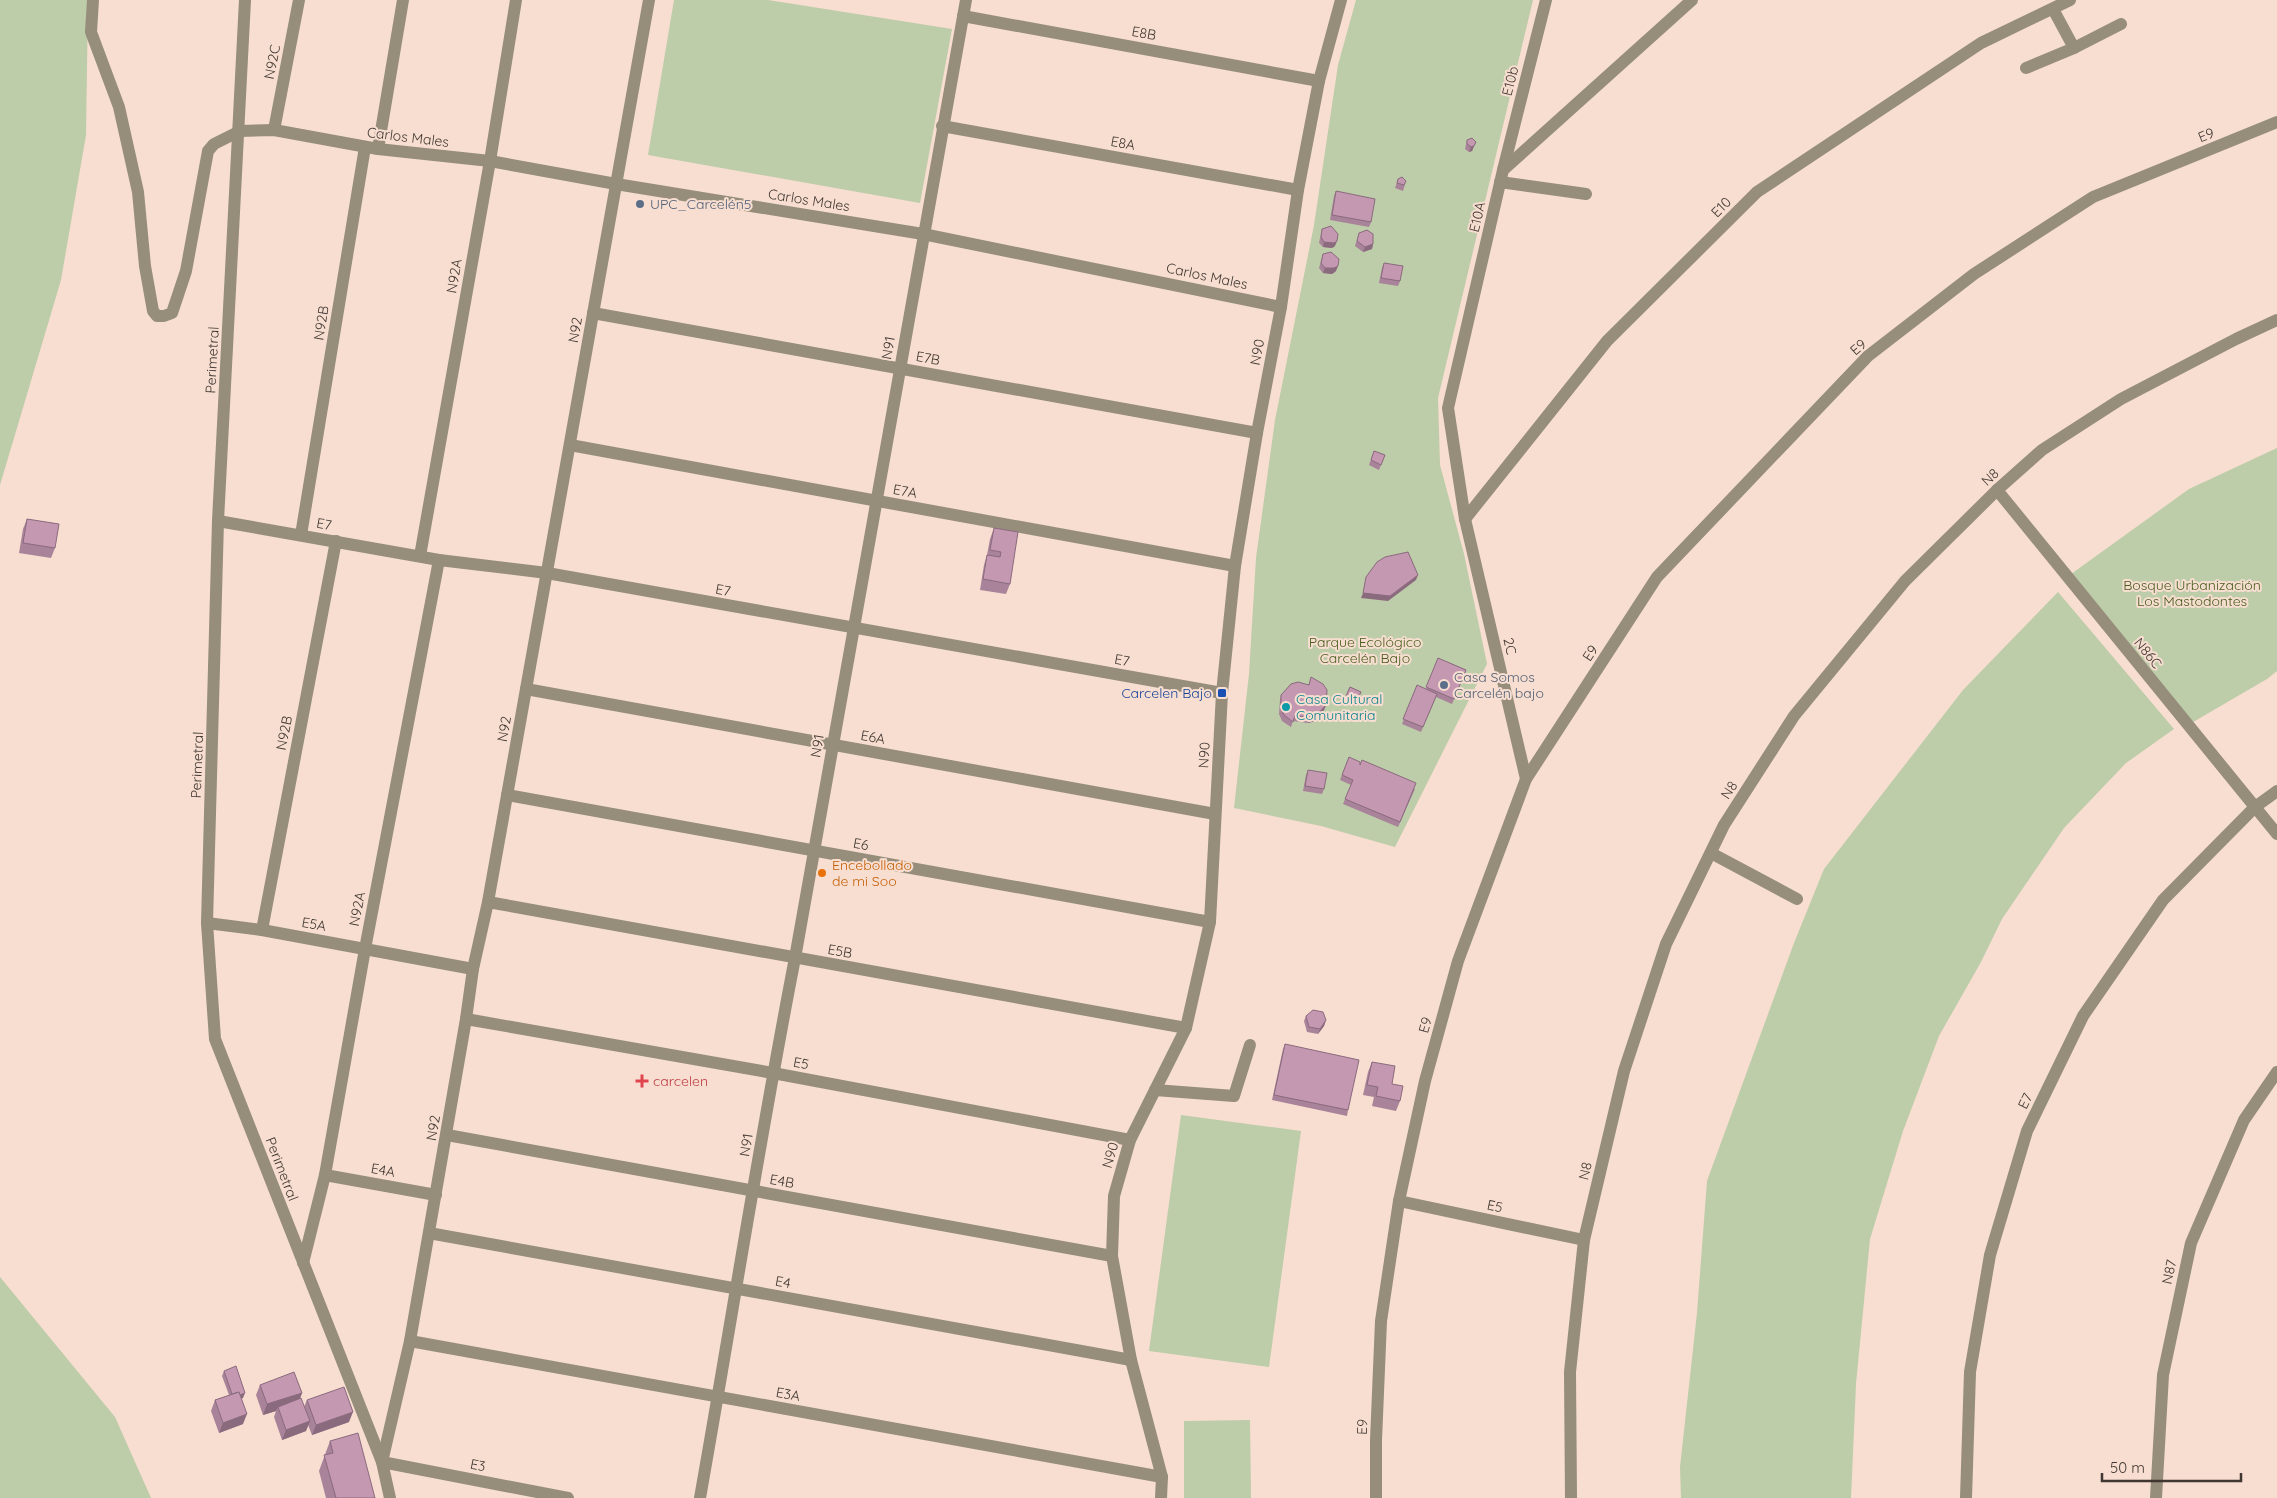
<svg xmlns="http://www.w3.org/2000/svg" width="2277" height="1498" font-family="Quicksand,sans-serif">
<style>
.green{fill:#bdcca9}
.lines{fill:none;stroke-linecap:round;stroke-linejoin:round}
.minor{stroke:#968d7b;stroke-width:12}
.wall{fill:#a98399}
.shaded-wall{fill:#8a6a7d}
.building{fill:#c598b2;stroke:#8a6a7d}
.service-dot{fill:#5c6f8a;stroke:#f7ded0;stroke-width:2}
.transit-dot{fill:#1a4fb4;stroke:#f7ded0;stroke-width:2}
.culture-dot{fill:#0f9aa8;stroke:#f7ded0;stroke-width:2}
.food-dot{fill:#e8710a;stroke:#f7ded0;stroke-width:2}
.health-dot{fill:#e0444e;stroke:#f7ded0;stroke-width:2}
.labels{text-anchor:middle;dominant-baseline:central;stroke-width:4;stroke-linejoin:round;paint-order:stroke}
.street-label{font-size:14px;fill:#413732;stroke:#f7ded0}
.service-label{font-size:14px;fill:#4e5e75;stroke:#f7ded0;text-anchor:start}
.park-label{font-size:14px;fill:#475d1d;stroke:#f7ded0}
.transit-label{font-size:14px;fill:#164399;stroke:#f7ded0;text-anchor:end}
.culture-label{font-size:14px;fill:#0d838f;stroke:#f7ded0;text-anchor:start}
.food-label{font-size:14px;fill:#c56008;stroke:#f7ded0;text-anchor:start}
.health-label{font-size:14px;fill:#be3a42;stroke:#f7ded0;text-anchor:start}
</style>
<rect width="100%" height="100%" fill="#f7ded0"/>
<g class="green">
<polygon points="0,0 88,0 86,135 61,280 0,485"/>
<polygon points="674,0 768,0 952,29 920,203 648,155"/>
<polygon points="1356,0 1533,0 1438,398 1440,465 1464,554 1487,664 1395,847 1321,826 1234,808 1249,674 1256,558 1275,420 1314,225 1338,65"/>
<polygon points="2277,448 2277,671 2267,679 2188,725 2067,577 2189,489"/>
<polygon points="2058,592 2174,729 2126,763 2064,828 2002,919 1981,962 1939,1036 1903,1131 1870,1239 1856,1384 1851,1498 1681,1498 1680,1467 1697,1313 1707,1181 1794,943 1824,869 1963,690"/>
<polygon points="1181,1115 1301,1131 1269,1367 1149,1351"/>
<polygon points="0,1277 115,1417 151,1498 0,1498"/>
<polygon points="1250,1420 1251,1498 1184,1498 1184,1421"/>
</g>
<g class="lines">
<g class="minor">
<polyline points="93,0 91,32 119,107 138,192 145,266 153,311 157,316 164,316 172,313 186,271 208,151 214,144 240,131 274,130 378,149 490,161 616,184 923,234 1281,307"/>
<polyline points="245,0 218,521 207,923 215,1039 382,1462 390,1498"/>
<polyline points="963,16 1319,81"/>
<polyline points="2074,48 2121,24"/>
<polyline points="2026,68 2074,48 2053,9"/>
<polyline points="942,126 1298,190"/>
<polyline points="274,130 299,0"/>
<polyline points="378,149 403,0"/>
<polyline points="1503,170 1546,0"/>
<polyline points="1500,182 1586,194"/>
<polyline points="593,313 1257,433"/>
<polyline points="570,445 1235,566"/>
<polyline points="1997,490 2277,834"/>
<polyline points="1465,519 1607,341 1757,192 1981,43 2070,0"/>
<polyline points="218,521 439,560 547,573 1222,693"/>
<polyline points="301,535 365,147"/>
<polyline points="420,556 490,161 516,0"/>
<polyline points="526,689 1215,814"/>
<polyline points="1526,779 1465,519 1448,408 1503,170 1692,0"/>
<polyline points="507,795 1210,922"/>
<polyline points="1711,853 1797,899"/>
<polyline points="488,902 1186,1028"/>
<polyline points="207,923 262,930 473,969"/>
<polyline points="262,930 336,541"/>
<polyline points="466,1019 773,1073 1130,1140"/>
<polyline points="1155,1090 1234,1096 1250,1045"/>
<polyline points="447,1135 1112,1256"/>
<polyline points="325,1175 436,1195"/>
<polyline points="1399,1201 1584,1240"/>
<polyline points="429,1233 1131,1360"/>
<polyline points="303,1263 325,1175 365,949 439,560"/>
<polyline points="410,1341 1162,1477"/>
<polyline points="568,1498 382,1462 410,1341 466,1019 473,969 488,902 649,0"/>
<path d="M700,1498C732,1318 760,1137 795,958L966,0"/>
<polyline points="1161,1498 1162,1477 1131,1360 1112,1256 1114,1196 1130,1140 1186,1028 1210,922 1222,693 1235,566 1257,433 1281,307 1298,190 1319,81 1341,0"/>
<polyline points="1376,1498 1376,1440 1381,1321 1399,1201 1425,1081 1458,961 1526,779 1657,577 1868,356 1974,274 2093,197 2277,122"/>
<polyline points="1571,1498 1570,1372 1584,1240 1624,1071 1666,944 1724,825 1794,716 1905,581 1997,490 2042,450 2121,399 2236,339 2277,320"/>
<polyline points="1966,1498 1970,1372 1990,1255 2027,1131 2083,1016 2163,900 2255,807 2277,791"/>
<polyline points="2156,1498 2163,1375 2191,1243 2244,1120 2277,1072"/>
</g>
</g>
<g class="wall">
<polygon points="1467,140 1476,142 1472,151 1469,152 1465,149"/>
<polygon points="1398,179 1406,181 1403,191 1395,188"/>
<polygon points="1336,191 1371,222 1369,227 1330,220 1334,196"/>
<polygon points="1322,229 1335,246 1332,248 1323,247 1319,243"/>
<polygon points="1359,233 1373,244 1372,249 1363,252 1355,246"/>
<polygon points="1323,254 1336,271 1332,274 1323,273 1319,268"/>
<polygon points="1384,263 1400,281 1398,286 1379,283 1382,268"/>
<polygon points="1374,451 1385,455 1379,470 1369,465"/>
<polygon points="27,519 55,548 51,558 19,553 23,529"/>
<polygon points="994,528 1010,584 1006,594 980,590 984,565 987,555 990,539"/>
<polygon points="1438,658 1466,670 1452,704 1436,697 1421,732 1402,724 1417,685 1426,689"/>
<polygon points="1311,677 1326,705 1324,710 1315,721 1308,723 1293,721 1291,727 1282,721 1279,714 1280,700 1281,695 1309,684"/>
<polygon points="1350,687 1361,692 1355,706 1344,702"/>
<polygon points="1349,757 1360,765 1415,789 1398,827 1343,804 1351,785 1340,780"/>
<polygon points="1308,770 1324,789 1322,794 1303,791 1306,775"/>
<polygon points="1306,1016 1326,1020 1324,1026 1318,1034 1307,1032 1304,1021"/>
<polygon points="1285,1044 1348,1110 1347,1116 1272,1100 1283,1049"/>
<polygon points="1372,1062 1392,1084 1400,1101 1396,1111 1372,1106 1374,1097 1363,1095 1368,1072"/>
<polygon points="224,1371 243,1398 241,1399 243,1424 219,1433 211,1411 215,1400 229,1395 222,1376"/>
<polygon points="260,1385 302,1393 300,1398 304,1407 307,1400 349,1422 312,1435 308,1425 306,1431 282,1440 274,1417 276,1411 263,1415 256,1395"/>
<polygon points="330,1441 375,1498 326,1498 319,1471"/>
</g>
<g class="shaded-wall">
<polygon points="1474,146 1472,151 1469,152 1471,147"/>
<polygon points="1337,241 1335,246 1332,248 1323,247 1324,242"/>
<polygon points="1373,244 1372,249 1363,252 1365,247"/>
<polygon points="1338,266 1336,271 1332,274 1323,273 1325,268"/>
<polygon points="1418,575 1416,580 1388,601 1361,598 1363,593"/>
<polygon points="1326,705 1324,710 1315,721 1308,723 1310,718"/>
<polygon points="1326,1020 1324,1026 1318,1034 1320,1029"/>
<polygon points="245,1393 243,1398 231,1402 233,1397"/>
<polygon points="302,1393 298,1404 278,1407 276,1411 263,1415 267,1404"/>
<polygon points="353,1412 349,1422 312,1435 316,1425"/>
<polygon points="247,1414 243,1424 219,1433 223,1423"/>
<polygon points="310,1421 306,1431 282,1440 286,1430"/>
</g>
<g class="building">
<polygon points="1472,138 1476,142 1474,146 1471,147 1467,144 1467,140"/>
<polygon points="1402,177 1406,181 1404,185 1397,183 1398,179"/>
<polygon points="1336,191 1375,199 1371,222 1332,215"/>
<polygon points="1331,226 1338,234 1337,241 1334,243 1324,242 1321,237 1322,229"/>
<polygon points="1367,230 1373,234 1373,244 1365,247 1357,241 1359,233"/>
<polygon points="1331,252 1339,259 1338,266 1334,268 1325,268 1321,263 1323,254"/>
<polygon points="1384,263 1403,266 1400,281 1381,278"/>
<polygon points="1374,451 1385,455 1381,465 1371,460"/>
<polygon points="27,519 59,524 55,548 23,543"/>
<polygon points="994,528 1018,532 1010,584 983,579 987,555 1000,557 1001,552 990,550"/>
<polygon points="1408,552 1418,575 1390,596 1363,593 1366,577 1377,562 1385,557"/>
<polygon points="1438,658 1466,670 1454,699 1426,687"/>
<polygon points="1311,677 1323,684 1327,690 1326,705 1317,715 1310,718 1295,715 1293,722 1284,715 1281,709 1281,695 1291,684 1298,682 1309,685"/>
<polygon points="1417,685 1437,694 1423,727 1403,719"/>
<polygon points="1350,687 1361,692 1357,701 1346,696"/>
<polygon points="1349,757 1360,762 1360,765 1362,760 1416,783 1400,822 1345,799 1353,780 1342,775"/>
<polygon points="1308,770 1327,773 1324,789 1305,786"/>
<polygon points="1313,1010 1323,1012 1326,1020 1320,1029 1309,1027 1306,1016"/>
<polygon points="1285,1044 1359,1060 1348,1110 1274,1095"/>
<polygon points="1372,1062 1395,1066 1392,1084 1403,1086 1400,1101 1376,1096 1378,1087 1367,1085"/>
<polygon points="236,1366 245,1393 240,1395 239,1392 232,1394 224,1371"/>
<polygon points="294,1372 302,1393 267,1404 260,1385"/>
<polygon points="344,1387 353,1412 316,1425 307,1400"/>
<polygon points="239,1392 247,1414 223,1423 215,1400"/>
<polygon points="301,1398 310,1421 286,1430 278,1407"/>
<polygon points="358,1433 375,1498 336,1498 324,1455 333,1453 330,1441"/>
</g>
<g class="service-dot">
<circle cx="640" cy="204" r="5"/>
<circle cx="1444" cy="685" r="5"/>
</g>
<rect class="transit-dot" x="1217" y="688" width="10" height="10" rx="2.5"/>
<circle class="culture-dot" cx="1286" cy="707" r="5"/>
<circle class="food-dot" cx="822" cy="873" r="5"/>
<path class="health-dot" d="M639.5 1073.5h5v5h5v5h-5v5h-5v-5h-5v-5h5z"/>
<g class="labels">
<g class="street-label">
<text transform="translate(1144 33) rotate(10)">E8B</text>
<text transform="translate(272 62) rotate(-79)">N92C</text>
<text transform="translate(1510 81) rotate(-76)">E10b</text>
<text transform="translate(2206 135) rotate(-22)">E9</text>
<text transform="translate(408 137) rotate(7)">Carlos Males</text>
<text transform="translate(1123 143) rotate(10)">E8A</text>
<text transform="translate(809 200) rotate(9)">Carlos Males</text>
<text transform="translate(1721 207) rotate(-45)">E10</text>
<text transform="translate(1477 217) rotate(-77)">E10A</text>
<text transform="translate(454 276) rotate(-80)">N92A</text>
<text transform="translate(1207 276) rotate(12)">Carlos Males</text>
<text transform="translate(321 323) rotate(-81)">N92B</text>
<text transform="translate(575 330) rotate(-80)">N92</text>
<text transform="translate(1858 347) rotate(-42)">E9</text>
<text transform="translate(888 348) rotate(-80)">N91</text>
<text transform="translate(1257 352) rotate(-79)">N90</text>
<text transform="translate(928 358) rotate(10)">E7B</text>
<text transform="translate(212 360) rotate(-87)">Perimetral</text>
<text transform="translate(1990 477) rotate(-43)">N8</text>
<text transform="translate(905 491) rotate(10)">E7A</text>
<text transform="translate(324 524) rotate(10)">E7</text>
<text transform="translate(723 590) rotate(10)">E7</text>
<text transform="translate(1510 646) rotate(77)">2C</text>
<text transform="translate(1590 653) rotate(-57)">E9</text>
<text transform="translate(2148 653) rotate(51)">N86C</text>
<text transform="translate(1122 660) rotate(10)">E7</text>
<text transform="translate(504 729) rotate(-80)">N92</text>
<text transform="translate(284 733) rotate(-79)">N92B</text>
<text transform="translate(873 737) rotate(10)">E6A</text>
<text transform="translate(817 746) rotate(-80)">N91</text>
<text transform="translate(1204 755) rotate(-87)">N90</text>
<text transform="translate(197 765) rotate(-88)">Perimetral</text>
<text transform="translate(1729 790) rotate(-57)">N8</text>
<text transform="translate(861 844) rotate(10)">E6</text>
<text transform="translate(357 909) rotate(-79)">N92A</text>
<text transform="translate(314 924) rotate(10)">E5A</text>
<text transform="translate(840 951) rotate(10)">E5B</text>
<text transform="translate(1425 1025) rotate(-74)">E9</text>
<text transform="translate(801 1063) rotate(11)">E5</text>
<text transform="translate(2025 1101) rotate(-64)">E7</text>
<text transform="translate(433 1128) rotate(-80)">N92</text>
<text transform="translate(746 1145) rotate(-81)">N91</text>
<text transform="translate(1110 1155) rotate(-74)">N90</text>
<text transform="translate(282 1169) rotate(69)">Perimetral</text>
<text transform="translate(383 1170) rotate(10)">E4A</text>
<text transform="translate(1585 1171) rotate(-77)">N8</text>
<text transform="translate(782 1181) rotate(10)">E4B</text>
<text transform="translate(1495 1206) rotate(12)">E5</text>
<text transform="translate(2169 1272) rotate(-78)">N87</text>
<text transform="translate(783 1282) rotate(10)">E4</text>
<text transform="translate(788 1394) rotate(10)">E3A</text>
<text transform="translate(1362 1427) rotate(-88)">E9</text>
<text transform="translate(478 1465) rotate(11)">E3</text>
</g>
<g class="service-label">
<text x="650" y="204">UPC_Carcelén5</text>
<text x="1454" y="677">Casa Somos<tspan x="1454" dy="16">Carcelén bajo</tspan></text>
</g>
<g class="park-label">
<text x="2192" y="585">Bosque Urbanización<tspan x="2192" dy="16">Los Mastodontes</tspan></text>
<text x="1365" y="642">Parque Ecológico<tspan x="1365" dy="16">Carcelén Bajo</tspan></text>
</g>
<g class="transit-label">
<text x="1212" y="693">Carcelen Bajo</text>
</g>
<g class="culture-label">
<text x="1296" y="699">Casa Cultural<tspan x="1296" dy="16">Comunitaria</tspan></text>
</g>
<g class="food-label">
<text x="832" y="865">Encebollado<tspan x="832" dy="16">de mi Soo</tspan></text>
</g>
<g class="health-label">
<text x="653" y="1081">carcelen</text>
</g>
</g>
<path d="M2102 1473v8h139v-8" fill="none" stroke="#413732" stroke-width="2.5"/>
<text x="2110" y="1473" font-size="15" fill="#413732" stroke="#f7ded0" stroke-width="4" paint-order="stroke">50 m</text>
</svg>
